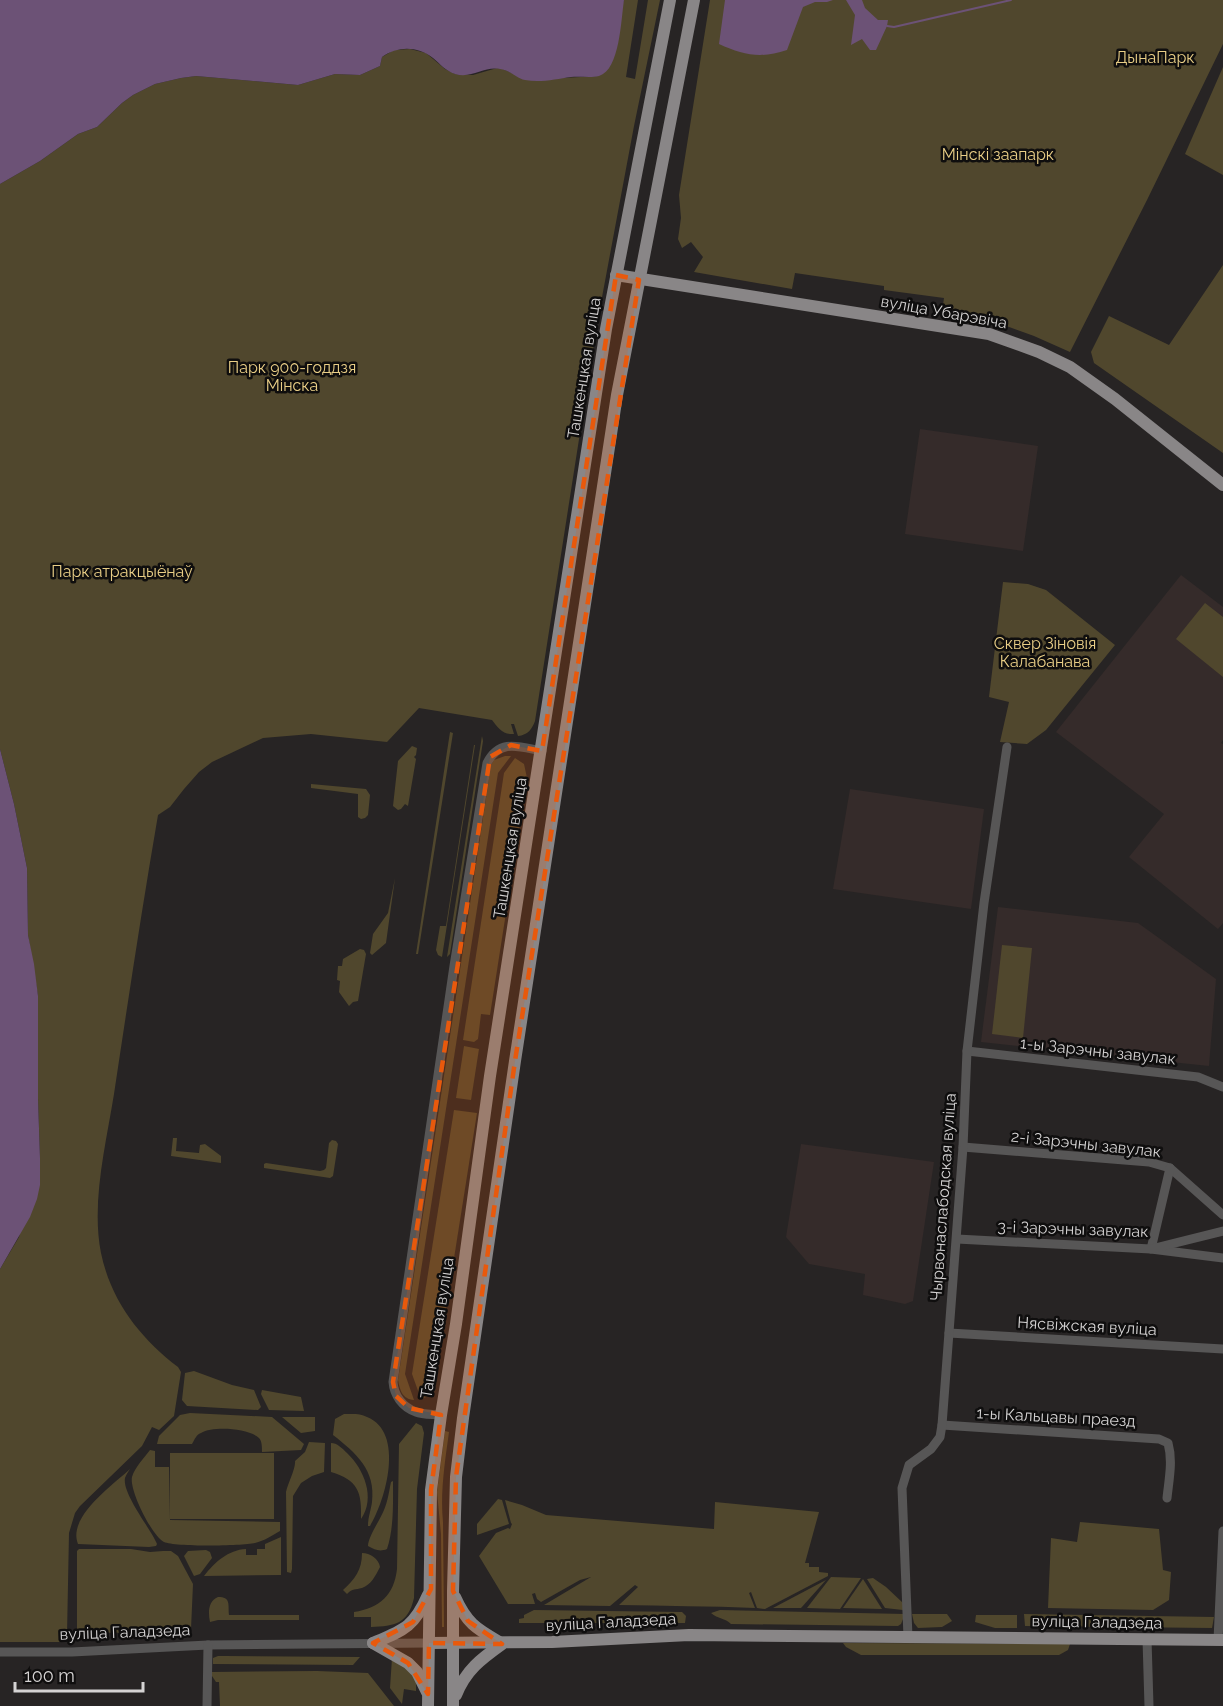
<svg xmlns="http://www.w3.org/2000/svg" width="1223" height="1706" font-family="Raleway,sans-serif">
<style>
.built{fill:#352b2a}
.green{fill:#50472d}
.water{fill:#6c5276}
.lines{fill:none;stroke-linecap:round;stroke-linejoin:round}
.stream{stroke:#6c5276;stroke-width:2}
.minor{stroke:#575656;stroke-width:9}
.major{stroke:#898687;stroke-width:12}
.marked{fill:#e8590c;fill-opacity:0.2;stroke:#e8590c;stroke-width:4.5;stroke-dasharray:12 8;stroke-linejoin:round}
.labels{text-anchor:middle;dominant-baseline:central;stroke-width:5;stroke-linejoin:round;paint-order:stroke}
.park-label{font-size:16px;fill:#eacf87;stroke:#0f0e0e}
.street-label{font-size:16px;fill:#d5d3d3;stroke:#0f0e0e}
</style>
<rect width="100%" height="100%" fill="#272424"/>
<g class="built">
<polygon points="920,429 1038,446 1023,551 905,534"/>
<polygon points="1181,575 1223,607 1223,740 1221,743 1223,744 1223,923 1218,929 1129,857 1164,814 1056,732"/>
<polygon points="850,789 984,809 971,909 833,889"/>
<polygon points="998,907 1138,923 1216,979 1209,1066 981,1042"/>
<polygon points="801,1144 934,1162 913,1301 905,1304 863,1295 865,1274 809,1264 786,1237"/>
</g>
<g class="green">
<path d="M624,0H638L626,77L635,79L648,0H660L634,126L597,324L535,721C532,729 528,735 518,736L514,724H511L514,734C503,735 498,728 492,720L419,708L387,742L311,734L263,738L212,762L199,772L184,789L170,807L158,815C142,908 128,1001 114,1094C106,1144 91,1203 101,1253C111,1301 140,1338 178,1367L181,1372L174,1416L159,1430L152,1427L142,1446L80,1506L75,1513L69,1533L67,1635L61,1642H0V1269L19,1237L40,1158L38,1099V996L28,935L27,868L14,804L0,749V184L40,161L78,134L97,127L122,103L133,95L155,84L181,78L196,76L298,85L335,74L360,75L380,66L382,57L394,50L410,49L426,53L445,69L455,74L473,75L497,68L503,69L527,80L598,76Z"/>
<polygon points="710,0 1223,0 1223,44 1147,200 1070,352 1034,336 990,320 942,312 944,298 884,290 884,286 795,273 792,289 694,272 703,257 691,242 682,248 678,239 681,218 679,195"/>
<polygon points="1223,67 1223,175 1185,154"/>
<polygon points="1223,265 1223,453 1094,363 1091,352 1109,316 1169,345"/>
<polygon points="1003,582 1028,584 1046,590 1115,645 1046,730 1027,744 1000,742 1009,702 989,697"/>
<polygon points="1205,603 1223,617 1223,677 1176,639"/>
<polygon points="450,732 453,733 418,954 416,954"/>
<polygon points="482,736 483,741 450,954 447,957"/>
<polygon points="474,745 475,745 442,957 438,955 436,950 440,926 446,926"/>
<polygon points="412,746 417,748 416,755 414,757 416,759 408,806 405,804 401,809 398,810 393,806 398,761"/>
<path d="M505,756H511L498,773L405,1374L414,1400C402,1399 400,1390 398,1380L491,765L494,760Z"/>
<polygon points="515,758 524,764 527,778 490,1015 481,1014 478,1039 474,1042 463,1040 504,773"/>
<polygon points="311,784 366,789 370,795 368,815 365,818 361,819 358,817 358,794 311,788"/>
<polygon points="395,878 386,943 372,955 370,953 373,934 388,913"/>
<polygon points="1002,945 1032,948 1023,1038 992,1034"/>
<polygon points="360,949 364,950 366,954 358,1001 353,1002 349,1006 339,992 340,981 337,980 338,966 342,966 343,959"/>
<polygon points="464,1046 479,1049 471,1100 456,1098"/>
<polygon points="454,1110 477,1113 433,1391 429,1396 421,1399 412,1374"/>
<polygon points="173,1138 177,1138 176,1151 199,1153 200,1145 205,1144 221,1156 221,1163 171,1156"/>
<polygon points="332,1140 336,1141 338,1144 333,1176 330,1178 264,1168 264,1164 266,1163 320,1171 324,1170 326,1168 329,1143"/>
<polygon points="194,1371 232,1385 254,1390 261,1407 258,1410 187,1406 182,1400 185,1373"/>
<polygon points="262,1390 301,1397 304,1411 269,1410 261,1394"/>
<path d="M190,1413L272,1417L304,1444L301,1450L262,1452C262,1447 262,1441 259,1438C248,1428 213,1426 201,1433C196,1435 195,1439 192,1444H157L159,1436L180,1415Z"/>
<path d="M344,1414C352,1414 360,1413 367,1417C405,1432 386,1500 370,1526H368C368,1517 371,1510 372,1502C376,1470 356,1453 333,1435L335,1419Z"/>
<polygon points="282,1417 315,1417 315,1431 301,1433"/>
<path d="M416,1423L422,1426L424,1433L417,1489L414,1598C408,1624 395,1626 371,1627V1617H354V1612C380,1608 394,1595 397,1569L399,1444Z"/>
<path d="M445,1431L449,1432C445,1461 440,1493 443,1522L444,1627H442L441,1534L437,1492Z"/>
<path d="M309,1442L325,1443L324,1472L312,1476L301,1483L293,1496L292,1569L291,1573L287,1572L286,1492C288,1483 296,1468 295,1461L305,1452Z"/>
<path d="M331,1443C337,1443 342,1448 347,1453C364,1469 376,1498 361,1519C362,1492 358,1480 331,1472Z"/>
<path d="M150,1450L155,1451V1467H169L170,1520L280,1522V1531C273,1535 264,1541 255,1543C241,1546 175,1547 164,1542C152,1536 129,1490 132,1477C135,1467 144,1458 150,1450Z"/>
<rect x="170" y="1453" width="104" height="66"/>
<path d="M130,1469C128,1472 126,1475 125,1478C122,1494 151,1529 157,1544L156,1546L149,1547L78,1544C67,1517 113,1485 130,1469Z"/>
<path d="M393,1481C393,1503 394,1528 387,1549C380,1552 375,1550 368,1546C368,1537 380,1520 384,1510C388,1501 389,1491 391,1482Z"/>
<polygon points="498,1499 502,1500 509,1524 477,1535 477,1524"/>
<path d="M505,1500L522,1505L546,1515L714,1529L715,1502L819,1512L805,1563H809V1567H819V1572L828,1573V1576L765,1609L757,1608L751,1592L749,1593L755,1608C710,1606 665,1606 619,1605L638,1587L635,1585L610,1606L544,1605L591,1577L580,1580L541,1602L537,1599L535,1593L532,1594L535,1604H508L479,1556L496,1533L508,1528L510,1529L512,1524L511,1523Z"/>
<polygon points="1080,1522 1159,1529 1163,1570 1171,1572 1169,1600 1153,1610 1048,1608 1051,1538 1077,1542"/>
<path d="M281,1537V1575L204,1576C215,1562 228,1550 246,1549V1555H257V1549H265V1544Z"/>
<polygon points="79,1549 131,1549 150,1552 163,1551 171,1551 178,1556 193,1584 191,1629 185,1632 81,1633 77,1629 77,1551"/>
<polygon points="206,1550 210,1552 212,1558 200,1574 194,1576 184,1556 188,1551"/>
<path d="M362,1553C370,1553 379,1559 380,1567C376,1575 371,1585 362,1588C355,1590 353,1588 347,1594L343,1590C355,1579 362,1570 362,1553Z"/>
<polygon points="831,1577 861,1578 840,1609 807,1608"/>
<polygon points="873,1578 886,1587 903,1603 903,1610 885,1608 867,1579"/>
<polygon points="863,1579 882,1609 843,1608"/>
<polygon points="826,1580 801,1608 773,1608"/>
<path d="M218,1597C231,1597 228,1604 229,1615H299V1620H218L210,1622C208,1613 208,1601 218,1597Z"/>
<polygon points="534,1610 682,1612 686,1616 685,1623 519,1623 519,1619 524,1618 524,1615"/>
<path d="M720,1610L905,1614L901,1624L898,1626L731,1624C725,1618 718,1619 711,1613Z"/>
<polygon points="912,1614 947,1614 952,1621 942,1627 918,1628 914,1623"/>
<polygon points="1024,1614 1214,1617 1212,1628 1025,1626"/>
<polygon points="976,1615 1017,1615 1017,1628 995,1628 975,1622"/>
<polygon points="843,1643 1070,1644 1068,1650 1059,1655 861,1655 846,1647"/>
<polygon points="218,1656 225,1656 360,1657 353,1665 213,1664 213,1658"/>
<polygon points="392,1658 410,1667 416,1682 416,1691 404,1689 402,1704 390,1688"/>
<polygon points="317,1671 368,1673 394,1706 220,1706 219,1682 216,1682 212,1676 212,1672"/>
</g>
<g class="water">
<path d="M0,0H624C621,19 620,70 599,76C591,78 580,76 571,77C557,79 540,83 525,80C516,78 510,70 500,69C484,66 472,79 455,74C446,71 440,64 433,58C417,46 398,46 382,57L380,66L360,75L335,74L298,85L196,76L181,78L155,84L133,95L122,103L97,127L78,134L40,161L0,184Z"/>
<path d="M725,0H833L827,2H815L803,7L787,50C761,59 743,55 719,44Z"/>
<polygon points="846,0 862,0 865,8 878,20 888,20 887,26 876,50 870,50 862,39 851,45 855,15"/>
<polygon points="0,749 14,804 27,868 28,935 34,964 38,996 38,1099 40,1158 40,1185 37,1199 30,1217 0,1269"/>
</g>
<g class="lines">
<polyline class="stream" points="887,26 894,27 1011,0"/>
<g class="minor">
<polyline points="967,1051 1198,1077 1223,1087"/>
<polyline points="963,1147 1149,1162 1170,1168 1223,1215"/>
<polyline points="1170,1168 1151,1249 1223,1258"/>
<polyline points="957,1239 1151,1249 1223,1231"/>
<polyline points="949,1333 1223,1349"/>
<path d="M441,1415C433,1414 423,1415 416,1412C402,1407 394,1395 393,1382L454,966L487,763C500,738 520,747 542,751"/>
<path d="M942,1425L1159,1439L1168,1443C1173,1461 1169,1479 1167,1498"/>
<polyline points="908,1637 902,1488 909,1465 931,1449 940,1437 942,1425 963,1147 967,1051 984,903 1007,747"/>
<polyline points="1147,1639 1149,1706"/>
<polyline points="1218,1640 1223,1531"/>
<polyline points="0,1652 72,1652 208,1645 429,1643"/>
<polyline points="207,1706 208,1645"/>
</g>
<g class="major">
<polyline points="616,275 989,334 1039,352 1070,367 1115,399 1223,485"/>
<path d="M455,1597C467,1624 477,1629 501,1643"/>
<path d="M373,1643C404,1630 414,1627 428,1595"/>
<polyline points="373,1643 408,1663 417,1672 427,1692"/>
<polyline points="429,1643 552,1642 689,1635 1223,1640"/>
<path d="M456,1695C466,1670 481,1659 502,1644"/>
<polyline points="428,1706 431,1490 441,1415 456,1324 490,1076 606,329 670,0"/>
<polyline points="453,1706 453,1591 456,1477 463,1418 515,1061 617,395 694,0"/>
</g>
</g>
<path class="marked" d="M616,275L639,280L515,1061L456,1477L453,1591L468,1621L502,1644L429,1643L428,1694L408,1663L373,1643L413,1622L431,1589V1490L441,1415L409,1408L396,1396L393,1382L490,757L511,745L542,751Z"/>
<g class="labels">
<g class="park-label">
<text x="1155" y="57">ДынаПарк</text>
<text x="998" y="154">Мінскі заапарк</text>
<text x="292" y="367">Парк 900-годдзя<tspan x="292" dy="18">Мінска</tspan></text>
<text x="122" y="571">Парк атракцыёнаў</text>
<text x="1045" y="643">Сквер Зіновія<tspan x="1045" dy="18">Калабанава</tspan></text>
</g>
<g class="street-label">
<text transform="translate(944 312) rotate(10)">вуліца Убарэвіча</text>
<text transform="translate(584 368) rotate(-81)">Ташкенцкая вуліца</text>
<text transform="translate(510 848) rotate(-81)">Ташкенцкая вуліца</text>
<text transform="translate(1098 1051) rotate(6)">1-ы Зарэчны завулак</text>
<text transform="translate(1086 1144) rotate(6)">2-і Зарэчны завулак</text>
<text transform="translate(943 1197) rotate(-86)">Чырвонаслабодская вуліца</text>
<text transform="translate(1073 1229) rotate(2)">3-і Зарэчны завулак</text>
<text transform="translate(1087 1326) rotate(3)">Нясвіжская вуліца</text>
<text transform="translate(437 1328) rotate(-81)">Ташкенцкая вуліца</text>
<text transform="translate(1056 1417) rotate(3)">1-ы Кальцавы праезд</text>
<text transform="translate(611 1622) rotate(-3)">вуліца Галадзеда</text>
<text transform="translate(1097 1622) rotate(1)">вуліца Галадзеда</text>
<text transform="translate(125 1632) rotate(-2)">вуліца Галадзеда</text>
</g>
</g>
<path d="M15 1682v9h128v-9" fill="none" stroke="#d5d3d3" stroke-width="3"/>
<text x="24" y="1682" font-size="18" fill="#d5d3d3" stroke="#0f0e0e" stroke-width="4.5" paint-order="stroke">100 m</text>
</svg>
